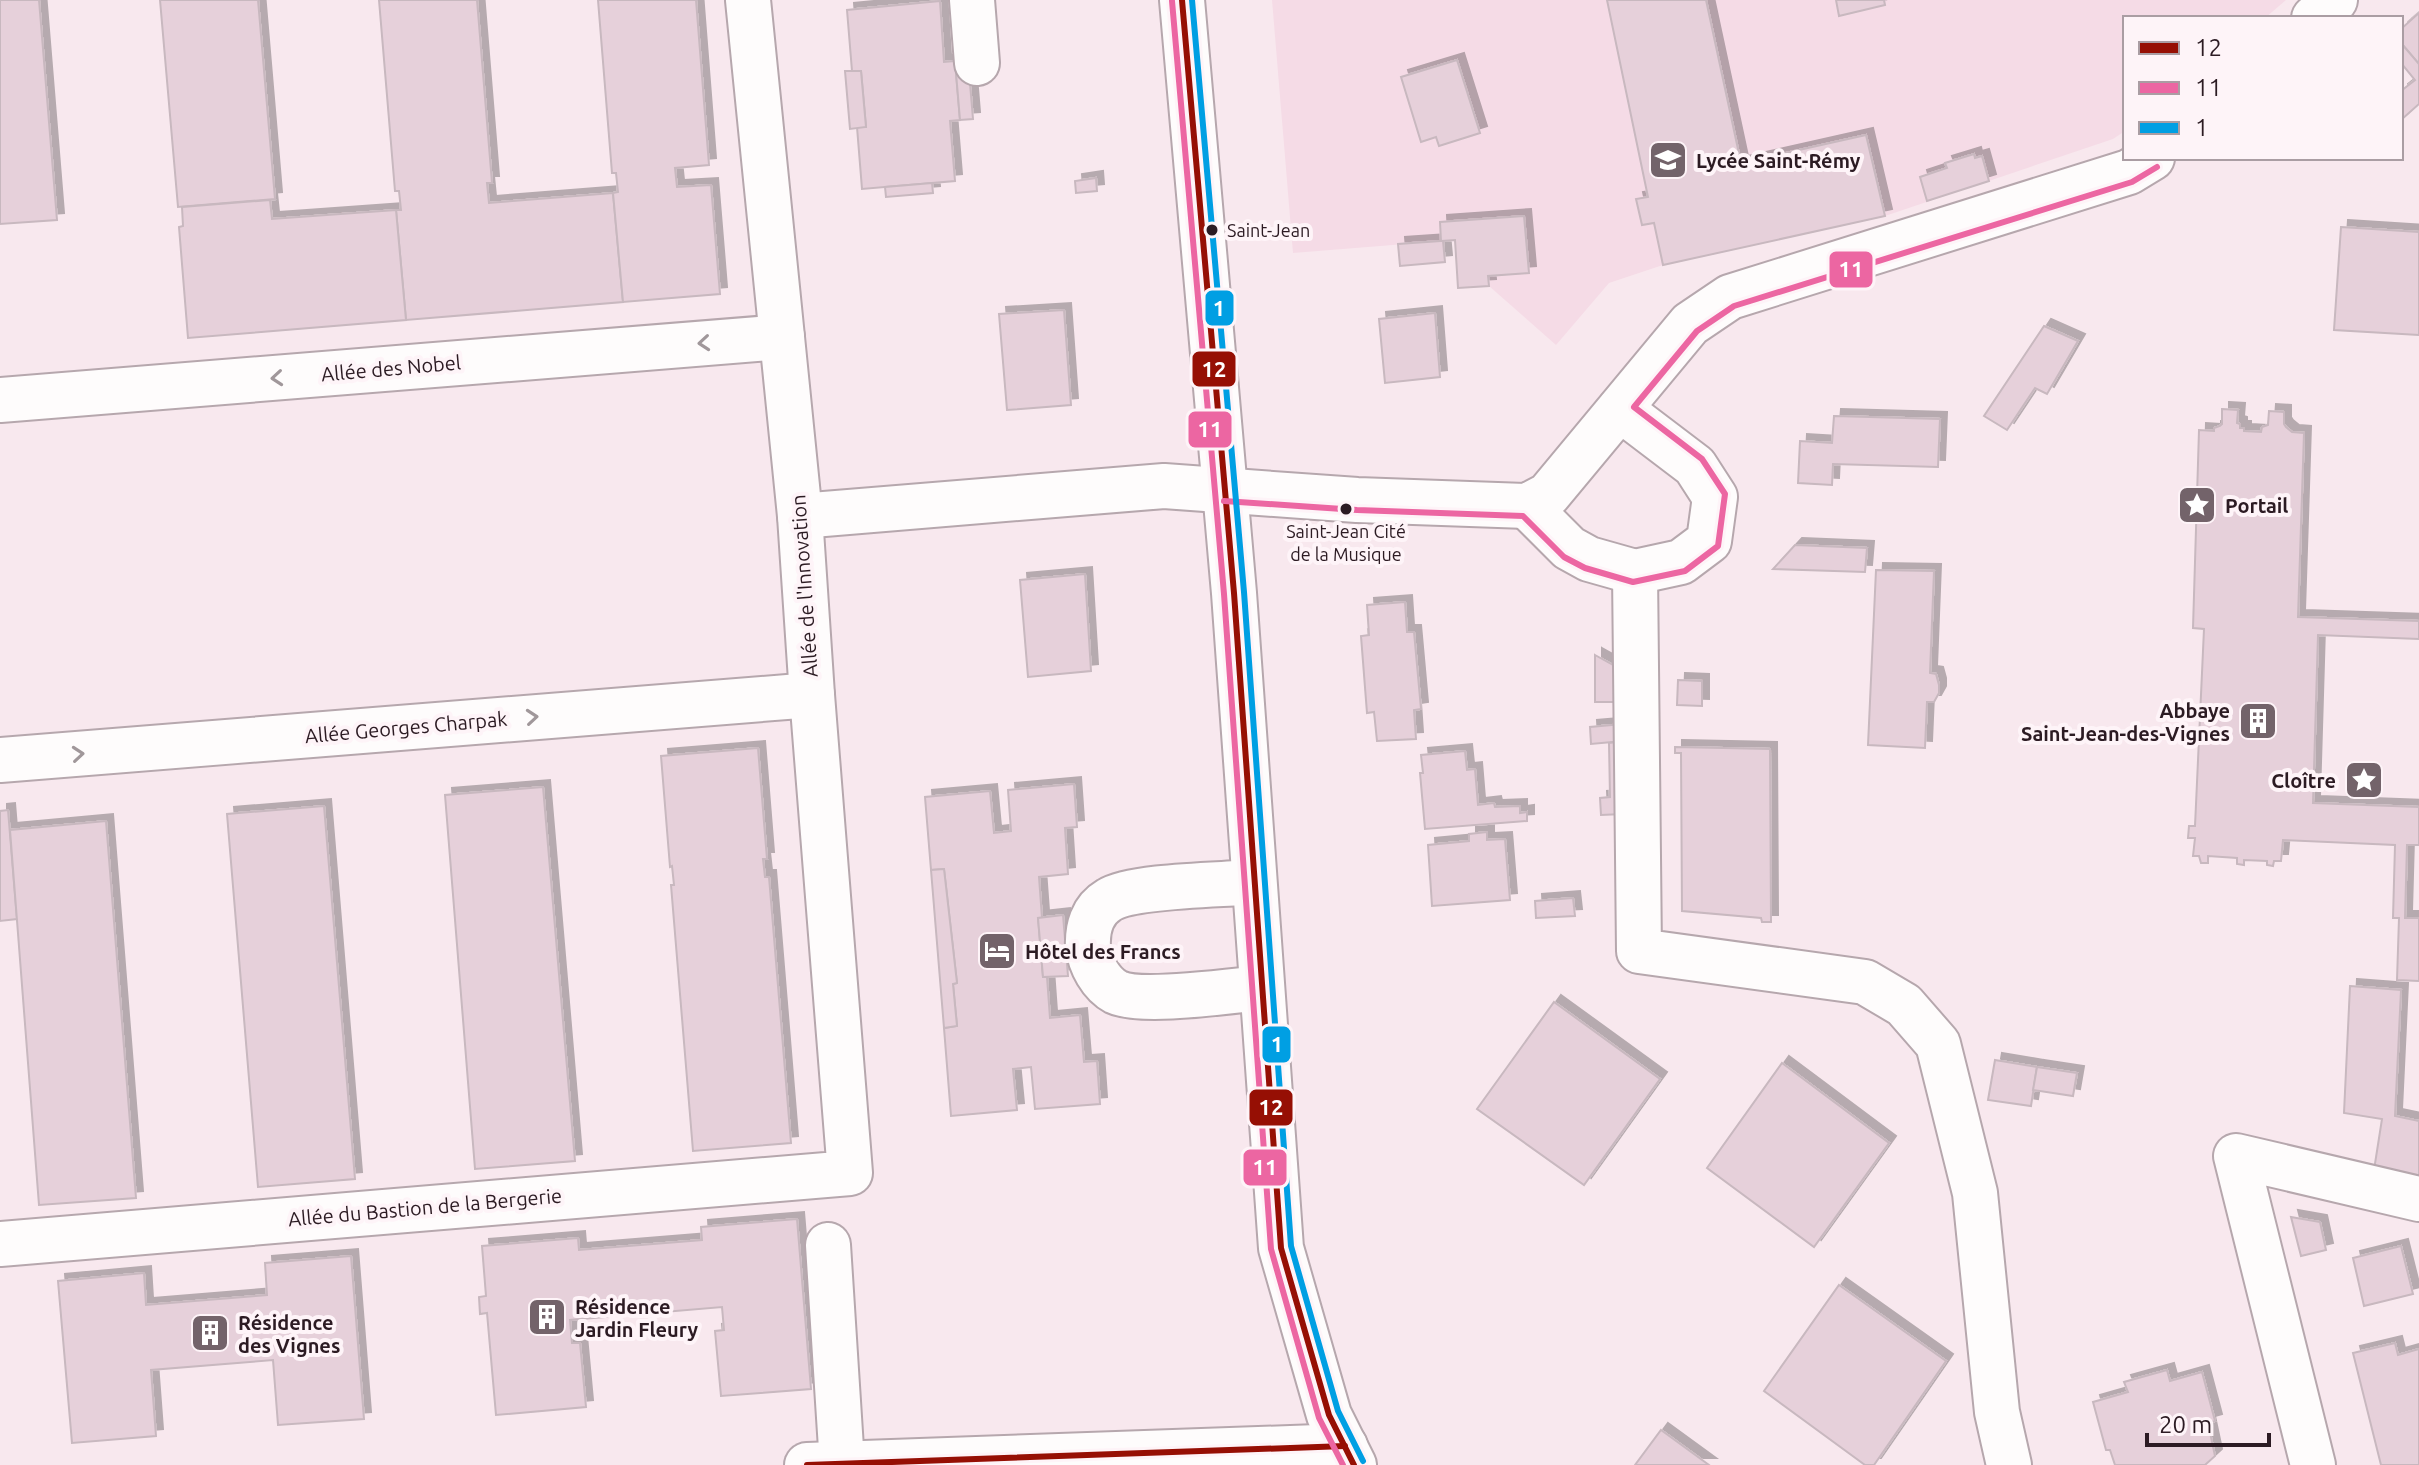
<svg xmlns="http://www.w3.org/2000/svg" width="2419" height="1465" font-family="Ubuntu,sans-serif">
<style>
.built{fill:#f5dbe6}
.building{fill:#e6d0da;stroke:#c8b8bf;stroke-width:2;filter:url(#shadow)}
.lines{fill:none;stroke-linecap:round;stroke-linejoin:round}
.minor-casing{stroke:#b6a7ad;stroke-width:48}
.minor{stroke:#fefcfc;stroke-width:44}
.bus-1-casing{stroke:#fef4f8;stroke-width:12}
.bus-2-casing{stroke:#fef4f8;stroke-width:12}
.bus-3-casing{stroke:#fef4f8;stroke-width:12}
.bus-1{stroke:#960f04;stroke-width:6}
.bus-2{stroke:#ec66a2;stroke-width:6}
.bus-3{stroke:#009fe3;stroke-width:6}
.oneway{stroke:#a0979a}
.bus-dot{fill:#2c1b23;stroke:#fef4f8;stroke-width:3}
.labels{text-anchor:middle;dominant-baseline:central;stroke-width:8;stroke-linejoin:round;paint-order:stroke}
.bus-label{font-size:18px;fill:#2c1b23;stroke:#fef4f8;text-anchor:start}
.poi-label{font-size:20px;font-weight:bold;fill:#2c1b23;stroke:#fef4f8;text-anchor:start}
.street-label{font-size:20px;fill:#2c1b23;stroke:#fef4f8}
.line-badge{stroke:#fef4f8;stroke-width:3}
.badge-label{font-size:22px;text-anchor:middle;font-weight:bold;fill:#fff}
</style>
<defs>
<filter id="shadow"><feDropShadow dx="7" dy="-7" stdDeviation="0" flood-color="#0004"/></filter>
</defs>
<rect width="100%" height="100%" fill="#f8e8ee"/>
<polygon class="built" points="1272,0 2286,0 2265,18 2125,18 2125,131 2113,139 1885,216 1663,265 1609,283 1556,345 1489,286 1458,288 1455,240 1293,253"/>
<g class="building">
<polygon points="0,0 39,0 57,220 0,224"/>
<polygon points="160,0 258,0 275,199 178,207"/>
<polygon points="379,0 477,0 492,183 487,183 489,203 613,193 623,302 406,320 396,210 401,210 399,191 395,191"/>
<polygon points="598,0 696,0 709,165 675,168 677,187 711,185 720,294 623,302 613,193 618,192 616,173 612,173"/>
<polygon points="1607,0 1706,0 1741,163 1866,135 1885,216 1663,265 1654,223 1642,225 1636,199 1648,197"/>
<polygon points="1836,0 1884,0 1885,5 1839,16"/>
<polygon points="940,1 944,62 955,61 960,120 950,121 955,181 862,189 857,127 866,127 861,71 852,71 847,10"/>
<polygon points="2419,13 2419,64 2401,43 2401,29"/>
<polygon points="2401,43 2419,64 2419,104 2401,120 2401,91 2415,80 2401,63"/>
<polygon points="968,60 973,119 960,120 955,61"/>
<polygon points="1457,60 1480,133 1439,146 1436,137 1421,142 1401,77"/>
<polygon points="845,71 861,71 866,127 850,129"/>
<polygon points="1974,154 1975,158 1982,156 1989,181 1927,201 1920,177 1947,168 1945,163"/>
<polygon points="1096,178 1097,191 1076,193 1075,181"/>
<polygon points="932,183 933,193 886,197 885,187"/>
<polygon points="270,200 272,219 396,210 406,320 188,338 179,227 183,226 182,207"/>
<polygon points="1524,216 1529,273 1488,276 1489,286 1458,288 1455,240 1441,241 1440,222"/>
<polygon points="2341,227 2419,232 2419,335 2334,330"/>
<polygon points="1441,241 1443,241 1445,262 1400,266 1398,244"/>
<polygon points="1064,310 1071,405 1007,410 999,314"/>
<polygon points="1435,313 1440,377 1385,383 1379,319"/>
<polygon points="2044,326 2078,341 2047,394 2035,388 2007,430 1984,416"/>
<polygon points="2222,409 2238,410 2237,423 2240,424 2240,428 2244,428 2244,431 2261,432 2262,427 2268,425 2269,411 2284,412 2284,424 2286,427 2292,432 2304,433 2298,617 2419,621 2419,639 2318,635 2313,803 2419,807 2419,845 2407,845 2405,918 2419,918 2419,981 2397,980 2399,918 2393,918 2395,845 2283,840 2281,861 2274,861 2273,866 2267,865 2267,861 2244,860 2244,865 2237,864 2237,858 2208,856 2208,863 2201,863 2199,856 2193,856 2195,838 2188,838 2189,826 2195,826 2204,629 2193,628 2199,430 2214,431 2214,428 2220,426 2222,424"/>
<polygon points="1834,416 1940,419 1938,467 1833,464 1832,485 1798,483 1800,441 1832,443"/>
<polygon points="1795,545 1867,548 1865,572 1773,569"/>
<polygon points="1876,570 1934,571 1930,673 1936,674 1939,685 1939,693 1934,702 1927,702 1925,748 1868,745"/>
<polygon points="1085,574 1091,671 1028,677 1020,580"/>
<polygon points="1405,602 1407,632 1414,632 1421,709 1414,710 1416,739 1377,741 1374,712 1367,713 1361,636 1369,635 1367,605"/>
<polygon points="1595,655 1622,670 1622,702 1595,702"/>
<polygon points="1678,680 1702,681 1702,706 1677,705"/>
<polygon points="1623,724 1623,741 1591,744 1590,727"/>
<polygon points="1623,741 1623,814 1601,815 1600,798 1610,797 1609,743"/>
<polygon points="1675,747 1770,749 1771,922 1762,922 1761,918 1682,911 1681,753 1675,753"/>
<polygon points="758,748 767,859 763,859 765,877 769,877 791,1143 693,1151 671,885 674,885 672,866 670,867 661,756"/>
<polygon points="1465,751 1467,770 1475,769 1478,805 1494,803 1495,807 1520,806 1520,813 1527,812 1527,821 1425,829 1420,773 1423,773 1421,755"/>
<polygon points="1074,784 1077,827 1065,828 1068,874 1039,877 1042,918 1038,918 1043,977 1047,977 1050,1018 1080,1015 1084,1062 1097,1061 1100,1104 1035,1109 1031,1067 1013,1069 1017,1110 951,1116 944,1028 957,1026 953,984 957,983 944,869 931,870 925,797 990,791 994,833 1011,831 1008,790"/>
<polygon points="543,787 575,1161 475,1169 445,795"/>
<polygon points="324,806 355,1179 258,1187 227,814"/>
<polygon points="8,810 17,919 0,921 0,811"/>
<polygon points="106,821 136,1198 39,1205 10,830"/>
<polygon points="1487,832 1487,840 1505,839 1510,900 1432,906 1428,845 1469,841 1469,834"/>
<polygon points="944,869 957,983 953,984 957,1026 944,1028 931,870"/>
<polygon points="1573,898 1575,916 1536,918 1535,901"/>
<polygon points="1063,915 1068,976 1043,977 1038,918"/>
<polygon points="2350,986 2401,990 2395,1116 2419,1121 2419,1177 2374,1170 2382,1119 2344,1113"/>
<polygon points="1554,1002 1660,1079 1584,1185 1477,1109"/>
<polygon points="1995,1060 2037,1067 2031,1106 1988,1100"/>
<polygon points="1782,1063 1889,1143 1814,1247 1707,1168"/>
<polygon points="2037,1067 2077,1073 2073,1096 2033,1090"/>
<polygon points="2291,1217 2320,1222 2326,1250 2301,1256"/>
<polygon points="797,1219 811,1389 721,1396 715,1331 724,1330 722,1307 570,1320 572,1343 580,1343 586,1407 496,1415 487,1313 480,1314 479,1297 486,1296 482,1246 578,1238 579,1250 702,1240 701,1227"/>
<polygon points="2401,1246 2413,1294 2364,1306 2353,1258"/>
<polygon points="351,1256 364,1419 278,1425 273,1360 151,1370 156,1436 72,1443 58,1281 144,1273 146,1305 267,1295 265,1263"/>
<polygon points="1839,1285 1946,1361 1874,1465 1865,1465 1764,1391"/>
<polygon points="2395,1343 2398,1355 2419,1349 2419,1465 2381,1465 2353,1353"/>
<polygon points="2167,1370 2170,1381 2202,1372 2215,1421 2208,1423 2215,1456 2205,1465 2115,1465 2110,1450 2106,1450 2093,1402 2128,1392 2124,1382"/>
<polygon points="1661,1430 1709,1465 1635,1465"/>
</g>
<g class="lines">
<g class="minor-casing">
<g id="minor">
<polyline points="972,0 977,63"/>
<polyline points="1182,0 1234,593 1281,1248 1329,1415 1354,1465"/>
<polyline points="2314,18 2335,0"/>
<polyline points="0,400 782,337"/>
<polyline points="1527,506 1569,548 1589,559 1635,572 1681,562 1709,541 1715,497 1695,466 1620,409"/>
<polyline points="800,516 1164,486 1357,500 1527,506 1548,495 1690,324 1730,297 2129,172 2152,158"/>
<polyline points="1635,572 1639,951 1865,982 1904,1005 1938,1044 1975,1193 1997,1412 2009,1465"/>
<polyline points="0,760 812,695"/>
<path d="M1254,882C1222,885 1133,885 1109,900C1092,910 1087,928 1088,947C1090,964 1101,984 1116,992C1141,1004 1230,991 1262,988"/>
<polyline points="0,1244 850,1173 812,695 800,516 748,0"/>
<polyline points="828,1245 842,1464"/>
<polyline points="807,1465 1345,1446"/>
<polyline points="2313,1465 2236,1156 2419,1199"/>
</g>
</g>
<use href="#minor" class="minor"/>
<g class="bus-1-casing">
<g id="bus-1">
<polyline points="1182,0 1234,593 1281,1248 1329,1415 1354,1465"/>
<polyline points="807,1465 1345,1446"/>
</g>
</g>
<g class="bus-2-casing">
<g id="bus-2">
<polyline points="1172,1 1224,594 1271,1249 1319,1418 1343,1465"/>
<polyline points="1224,501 1357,510 1523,516 1564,557 1585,568 1633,582 1685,571 1718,546 1725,494 1702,459 1634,407 1697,331 1734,306 2132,182 2157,167"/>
</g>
</g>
<g class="bus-3-casing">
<polyline id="bus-3" points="1192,0 1244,592 1291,1246 1338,1411 1363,1461"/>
</g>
<use href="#bus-1" class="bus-1"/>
<use href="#bus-2" class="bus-2"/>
<use href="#bus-3" class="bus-3"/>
</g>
<defs><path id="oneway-chevron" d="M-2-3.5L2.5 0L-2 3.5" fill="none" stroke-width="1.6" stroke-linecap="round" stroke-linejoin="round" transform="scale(2)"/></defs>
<g class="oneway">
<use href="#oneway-chevron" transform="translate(704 343) rotate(175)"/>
<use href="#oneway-chevron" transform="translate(277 378) rotate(175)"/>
<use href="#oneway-chevron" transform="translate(532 717) rotate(-5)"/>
<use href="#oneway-chevron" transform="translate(78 754) rotate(-5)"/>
</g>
<defs>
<g id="school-square" transform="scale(2)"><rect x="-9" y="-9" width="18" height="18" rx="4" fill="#73636a" stroke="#fef4f8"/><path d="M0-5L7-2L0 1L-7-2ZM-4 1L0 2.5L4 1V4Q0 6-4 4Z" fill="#fff"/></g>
<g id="sight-square" transform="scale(2)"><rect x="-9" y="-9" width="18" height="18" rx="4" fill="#73636a" stroke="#fef4f8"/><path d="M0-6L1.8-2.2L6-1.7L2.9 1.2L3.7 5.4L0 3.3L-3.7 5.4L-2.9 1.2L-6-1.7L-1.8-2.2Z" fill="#fff"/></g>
<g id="building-square" transform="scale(2)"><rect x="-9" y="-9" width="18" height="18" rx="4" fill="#73636a" stroke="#fef4f8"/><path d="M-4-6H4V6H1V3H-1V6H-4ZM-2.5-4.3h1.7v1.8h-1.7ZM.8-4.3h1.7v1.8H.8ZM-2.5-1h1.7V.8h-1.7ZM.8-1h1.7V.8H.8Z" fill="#fff"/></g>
<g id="hotel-square" transform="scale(2)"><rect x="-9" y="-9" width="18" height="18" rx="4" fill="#73636a" stroke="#fef4f8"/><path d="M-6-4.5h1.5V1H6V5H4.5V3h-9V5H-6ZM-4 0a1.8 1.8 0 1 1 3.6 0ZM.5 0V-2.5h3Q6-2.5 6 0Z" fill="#fff"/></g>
</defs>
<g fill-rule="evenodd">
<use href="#school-square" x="1668" y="160"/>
<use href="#sight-square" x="2197" y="505"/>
<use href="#building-square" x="2258" y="721"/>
<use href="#sight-square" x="2364" y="780"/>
<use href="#hotel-square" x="997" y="951"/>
<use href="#building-square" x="547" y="1317"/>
<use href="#building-square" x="210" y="1333"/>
</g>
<g class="bus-dot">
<circle cx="1212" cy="230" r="7"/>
<circle cx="1346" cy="509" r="7"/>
</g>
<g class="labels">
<g class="bus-label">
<text x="1227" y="230">Saint-Jean</text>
<text x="1346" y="531" text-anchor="middle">Saint-Jean Cité<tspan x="1346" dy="23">de la Musique</tspan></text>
</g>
<g class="poi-label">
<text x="1696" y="160">Lycée Saint-Rémy</text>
<text x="2225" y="505">Portail</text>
<text x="2230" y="710" text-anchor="end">Abbaye<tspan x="2230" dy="23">Saint-Jean-des-Vignes</tspan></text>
<text x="2336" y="780" text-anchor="end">Cloître</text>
<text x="1025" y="951">Hôtel des Francs</text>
<text x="575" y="1306">Résidence<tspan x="575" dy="23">Jardin Fleury</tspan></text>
<text x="238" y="1322">Résidence<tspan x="238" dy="23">des Vignes</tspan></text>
</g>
<g class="street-label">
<text transform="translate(391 368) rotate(-5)">Allée des Nobel</text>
<text transform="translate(804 586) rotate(-94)">Allée de l'Innovation</text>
<text transform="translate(406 727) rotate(-5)">Allée Georges Charpak</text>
<text transform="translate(425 1207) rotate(-5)">Allée du Bastion de la Bergerie</text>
</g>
</g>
<g class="line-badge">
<rect x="1828" y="250" width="46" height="39" rx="8" fill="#ec66a2"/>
<rect x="1204" y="289" width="31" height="38" rx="8" fill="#009fe3"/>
<rect x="1191" y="350" width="46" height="38" rx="8" fill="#960f04"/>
<rect x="1187" y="410" width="46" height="39" rx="8" fill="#ec66a2"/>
<rect x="1261" y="1025" width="31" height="39" rx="8" fill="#009fe3"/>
<rect x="1248" y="1088" width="46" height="39" rx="8" fill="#960f04"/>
<rect x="1242" y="1148" width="46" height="39" rx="8" fill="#ec66a2"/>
</g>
<g class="badge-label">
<text x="1851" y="277">11</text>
<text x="1219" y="316">1</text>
<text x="1214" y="377">12</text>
<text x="1210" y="437">11</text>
<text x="1277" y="1052">1</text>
<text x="1271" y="1115">12</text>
<text x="1265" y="1175">11</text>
</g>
<rect x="2123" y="16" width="280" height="144" fill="#fef4f8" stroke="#aa9da3" stroke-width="2"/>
<rect x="2139" y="42" width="40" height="12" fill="#960f04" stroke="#aa9da3" stroke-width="2"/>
<text x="2195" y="56" font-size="24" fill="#2c1b23">12</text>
<rect x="2139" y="82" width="40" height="12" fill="#ec66a2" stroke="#aa9da3" stroke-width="2"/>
<text x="2195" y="96" font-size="24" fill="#2c1b23">11</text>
<rect x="2139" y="122" width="40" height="12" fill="#009fe3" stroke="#aa9da3" stroke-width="2"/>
<text x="2195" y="136" font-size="24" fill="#2c1b23">1</text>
<path d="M2147 1433v12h122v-12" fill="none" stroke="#2c1b23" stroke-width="4"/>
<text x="2159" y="1433" font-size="24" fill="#2c1b23" stroke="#fef4f8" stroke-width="6" paint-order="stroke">20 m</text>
</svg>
